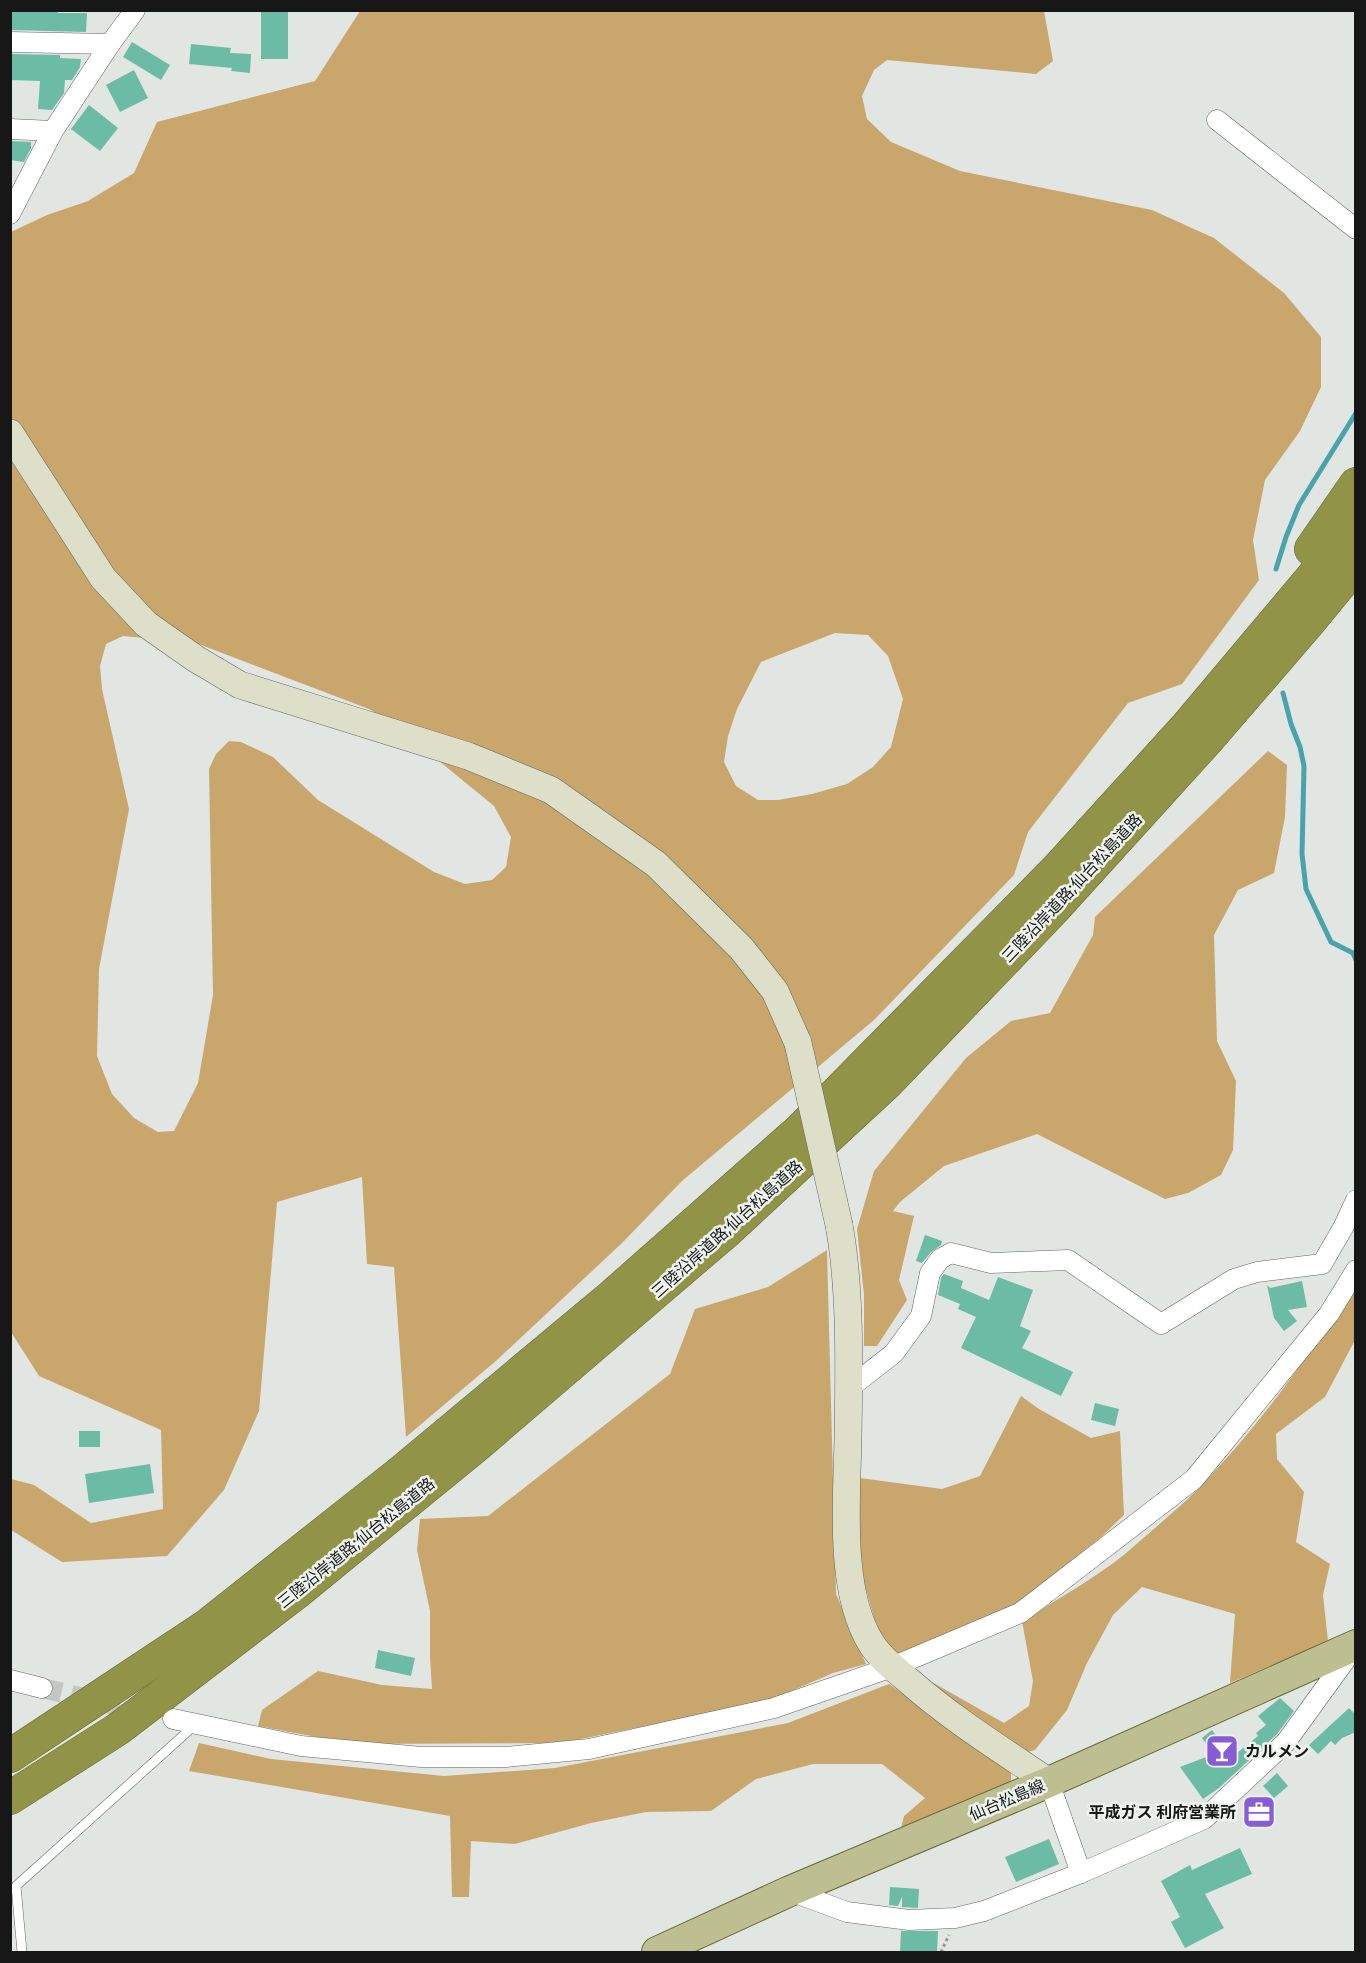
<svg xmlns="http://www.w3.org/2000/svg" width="1366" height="1963" font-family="Poppins,'Noto Sans JP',sans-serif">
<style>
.forest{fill:#c8a66c;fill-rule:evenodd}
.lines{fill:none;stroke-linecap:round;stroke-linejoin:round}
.stream{stroke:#49a3ab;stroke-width:5}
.building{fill:#6cbba4}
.street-tunnel{stroke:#c3c7c3;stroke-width:20;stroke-dasharray:20 10;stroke-linecap:butt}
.lane-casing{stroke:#626561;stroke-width:10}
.street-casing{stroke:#626561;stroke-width:21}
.secondary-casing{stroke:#626561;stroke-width:28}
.primary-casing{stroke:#666836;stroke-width:32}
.highway-casing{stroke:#666836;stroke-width:34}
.path{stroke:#939693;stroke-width:3;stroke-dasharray:3 3;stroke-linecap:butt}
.lane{stroke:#fff;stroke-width:9}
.street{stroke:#fff;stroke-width:20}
.secondary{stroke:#dedfc8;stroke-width:27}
.primary{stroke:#bdbf91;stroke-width:30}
.highway{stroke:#919447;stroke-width:33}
.secondary-bridge-casing{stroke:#626561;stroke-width:28;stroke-linecap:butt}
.secondary-bridge{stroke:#dedfc8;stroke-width:27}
.labels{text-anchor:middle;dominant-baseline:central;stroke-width:5;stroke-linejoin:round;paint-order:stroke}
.street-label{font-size:16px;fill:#161716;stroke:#eff3ef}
.poi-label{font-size:16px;font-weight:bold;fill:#161716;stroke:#eff3ef;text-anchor:start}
</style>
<rect width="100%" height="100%" fill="#e2e6e2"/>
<g class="forest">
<path d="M360,11H1044L1053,61L1036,74L887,60L874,70L862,96L867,119L891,142L960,171L1152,210L1214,238L1284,293L1321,337V387L1300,431L1265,480L1253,540L1259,580L1182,684L1128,703L1028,832L1014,875L874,1020L682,1181L622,1243L497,1360L406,1437L394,1267L367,1264L362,1177L277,1202L259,1411L224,1490L167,1556L62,1562L11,1530V1479L34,1485L91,1523L163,1509L161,1430L39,1376L11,1332V232L47,215L88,201L134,173L157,122L315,81ZM835,633L868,635L888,656L903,699L891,747L873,767L847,784L812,794L778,800H758L736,786L724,762L728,736L737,709L761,662ZM123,636L196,643L369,709L400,729L494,806L511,837L506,867L492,880L465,884L434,872L318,800L273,757L241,742L229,741L216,754L209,769L213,995L198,1083L174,1131L158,1132L134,1118L112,1094L97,1056L99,969L129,809L102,689L100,666L106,644Z"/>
<polygon points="1268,751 1287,765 1285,817 1274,873 1238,890 1214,935 1217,1041 1236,1081 1233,1150 1221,1175 1188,1193 1165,1199 1037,1134 944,1166 900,1202 893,1211 914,1216 899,1280 907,1300 877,1346 864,1346 864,1295 857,1229 874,1171 966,1058 1011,1021 1050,1013 1093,935 1095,917"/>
<polygon points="827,1250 836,1594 866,1664 833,1673 768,1701 561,1743 354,1744 258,1726 262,1710 318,1671 382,1685 432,1689 430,1657 430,1611 417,1550 420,1519 488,1516 670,1374 695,1309 768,1287"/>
<path d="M1355,1284V1340L1325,1397L1276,1434L1277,1459L1304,1492L1296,1542L1330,1564L1323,1595L1328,1641L1230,1683L1235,1614L1142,1587L1113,1615L1087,1663L1067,1710L1035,1750L1021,1754L923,1677L1004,1723L1029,1706L1033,1681L1022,1621C1055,1601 1095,1578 1125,1554C1150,1532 1177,1510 1200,1487C1259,1426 1310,1355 1355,1284Z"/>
<polygon points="1021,1396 1039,1409 1091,1438 1120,1431 1124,1515 1101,1537 1011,1608 900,1655 886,1646 876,1625 860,1568 860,1478 942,1489 980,1476"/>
<polygon points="889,1684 995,1759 1011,1772 1011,1780 1007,1786 900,1832 904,1816 925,1798 882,1764 813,1764 756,1779 711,1811 646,1812 591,1823 515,1844 471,1841 469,1897 452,1897 450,1816 189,1771 199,1743 271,1759 444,1776 555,1768 788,1723"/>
</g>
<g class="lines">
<g class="stream">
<polyline points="1276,569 1286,537 1299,505 1356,413"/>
<polyline points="1283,693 1291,724 1300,747 1304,766 1302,854 1306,889 1331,942 1353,953 1356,960"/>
</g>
</g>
<g class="building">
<polygon points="10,10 58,10 58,13 87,13 86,32 10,30"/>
<rect x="261" y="10" width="27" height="49"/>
<polygon points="132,42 170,65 161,80 123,57"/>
<polygon points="191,44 231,48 230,53 251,54 250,73 231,71 232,68 189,64"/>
<polygon points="10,54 60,55 60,58 81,59 80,67 72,80 65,80 64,93 52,110 38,109 40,81 10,80"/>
<polygon points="134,70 148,98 120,112 106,85"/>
<polygon points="89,105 118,128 100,151 71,129"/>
<polygon points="10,141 31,142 31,148 24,162 10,160"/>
<polygon points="925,1235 942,1241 941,1245 931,1252 922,1263 916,1261"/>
<polygon points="944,1274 963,1281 961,1288 989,1300 998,1277 1033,1290 1020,1326 1031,1331 1022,1348 1073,1372 1061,1396 961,1348 976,1317 958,1309 960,1304 938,1295 941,1278"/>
<polygon points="1302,1281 1307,1307 1288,1310 1297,1321 1284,1331 1274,1318 1267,1285 1270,1288"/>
<polygon points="1095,1403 1119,1409 1115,1426 1091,1420"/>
<rect x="79" y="1431" width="21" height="16"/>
<polygon points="150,1464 154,1493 89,1503 85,1474"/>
<polygon points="378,1650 415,1658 411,1676 375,1668"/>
<polygon points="1280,1698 1294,1711 1277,1734 1219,1788 1203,1799 1180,1767 1214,1754 1202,1738 1212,1730 1232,1757 1258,1736 1256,1733 1266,1725 1258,1716"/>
<polygon points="1349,1708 1356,1715 1356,1732 1342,1738 1335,1745 1331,1741 1318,1754 1309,1745"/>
<polygon points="1277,1773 1288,1786 1274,1798 1263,1786"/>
<polygon points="1049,1839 1059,1864 1016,1882 1005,1857"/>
<polygon points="1240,1848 1252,1874 1205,1894 1224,1928 1185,1948 1171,1922 1180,1917 1161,1881 1190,1865 1192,1870"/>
<polygon points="890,1887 919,1889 918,1908 902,1907 902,1897 898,1906 889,1905"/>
<polygon points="901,1931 938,1931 937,1953 900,1953"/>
</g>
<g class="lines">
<polyline class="street-tunnel" points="42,1688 144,1712"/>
<g class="lane-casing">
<polyline id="lane" points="22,1952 16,1886 196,1724"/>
</g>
<g class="street-casing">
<g id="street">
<polyline points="10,42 110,44"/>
<polyline points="1217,120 1356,229"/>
<polyline points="10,129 53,131"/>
<polyline points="10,214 53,131 110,44 135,10"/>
<polyline points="848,1389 894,1353 921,1316 930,1273 940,1259 951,1253 991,1263 1068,1260 1161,1324 1234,1279 1257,1272 1322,1264 1344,1226 1356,1200"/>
<polyline points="10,1680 42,1688"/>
<polyline points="173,1719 301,1746 421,1757 506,1757 589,1749 774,1708 892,1667 1020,1613 1194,1479 1329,1314 1356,1270"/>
<polyline points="1049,1782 1081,1873"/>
<polyline points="790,1891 847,1912 909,1920 955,1918 984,1911 1081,1873 1204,1819 1286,1742 1354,1648"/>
</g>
</g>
<g class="secondary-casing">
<g id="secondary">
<polyline points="10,433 103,578 146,624 196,659 240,685 468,756 551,790 656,864 741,948 775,991 798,1043"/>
<path d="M839,1225C851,1290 849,1371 848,1438C847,1498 838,1590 871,1643C880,1658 896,1670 909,1681C952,1719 1002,1750 1049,1782"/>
</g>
</g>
<g class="primary-casing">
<polyline id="primary" points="657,1952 790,1891 1049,1782 1356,1645"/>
</g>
<g class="highway-casing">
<g id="highway">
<polyline points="1311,549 1356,484"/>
<polyline points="10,1756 205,1627 401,1472 612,1296 801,1129 1059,867 1188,725 1356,525"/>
<polyline points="10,1798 118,1729 296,1593 477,1445 727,1231 888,1082 1053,910 1210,737 1310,621 1356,565"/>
</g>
</g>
<polyline class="path" points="941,1952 949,1935"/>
<use href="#lane" class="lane"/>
<use href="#street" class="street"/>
<use href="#secondary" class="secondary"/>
<use href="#primary" class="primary"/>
<use href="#highway" class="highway"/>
<g class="secondary-bridge-casing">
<polyline id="secondary-bridge" points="798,1043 839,1225"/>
</g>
<use href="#secondary-bridge" class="secondary-bridge"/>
</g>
<defs>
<g id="bar-square" transform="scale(1.725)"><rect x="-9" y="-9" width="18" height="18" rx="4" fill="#885cd5" stroke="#eff3ef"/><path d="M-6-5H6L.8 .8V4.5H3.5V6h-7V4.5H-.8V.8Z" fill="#fff"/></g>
<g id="office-square" transform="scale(1.725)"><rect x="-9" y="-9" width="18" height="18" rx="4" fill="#885cd5" stroke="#eff3ef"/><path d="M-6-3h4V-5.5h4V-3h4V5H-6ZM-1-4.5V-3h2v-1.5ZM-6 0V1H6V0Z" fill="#fff"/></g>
</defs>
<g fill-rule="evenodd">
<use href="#bar-square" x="1222" y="1751"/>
<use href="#office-square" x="1259" y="1812"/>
</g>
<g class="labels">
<g class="street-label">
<text transform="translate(1072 888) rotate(-47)">三陸沿岸道路;仙台松島道路</text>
<text transform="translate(727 1229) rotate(-42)">三陸沿岸道路;仙台松島道路</text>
<text transform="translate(356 1543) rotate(-39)">三陸沿岸道路;仙台松島道路</text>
<text transform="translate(1007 1800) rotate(-23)">仙台松島線</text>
</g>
<g class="poi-label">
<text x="1245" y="1751">カルメン</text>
<text x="1236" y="1812" text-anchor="end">平成ガス 利府営業所</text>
</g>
</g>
<rect width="1366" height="1963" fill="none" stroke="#161716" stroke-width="24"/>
</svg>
